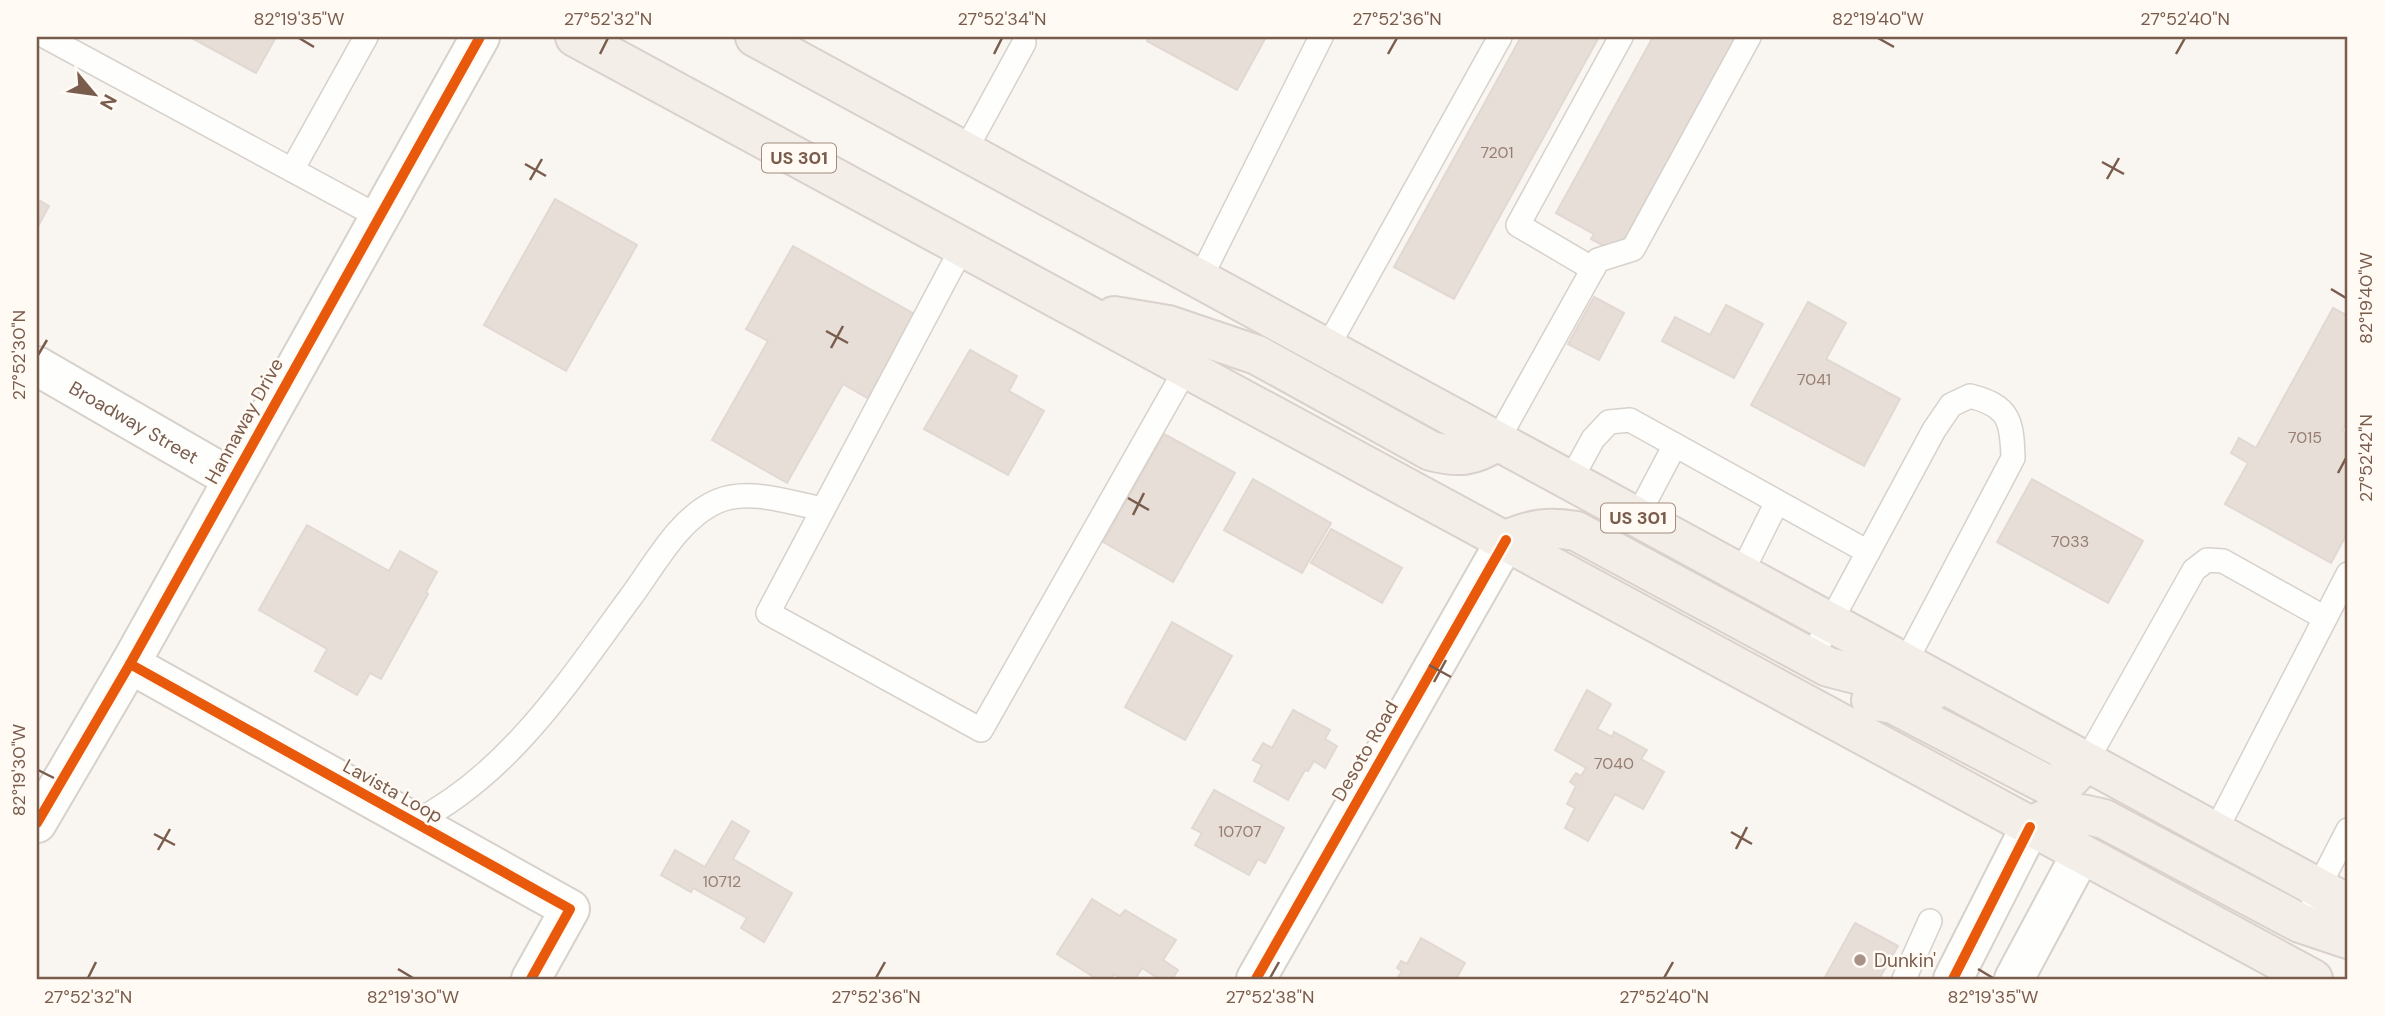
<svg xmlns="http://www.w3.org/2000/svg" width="2385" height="1016" font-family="'DM Sans',sans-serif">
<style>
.building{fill:#e6ded7;stroke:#e2d8d2;stroke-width:2}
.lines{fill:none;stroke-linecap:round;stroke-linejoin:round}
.service-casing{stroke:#d7d1cb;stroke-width:26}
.minor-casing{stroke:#d7d1cb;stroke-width:42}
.tertiary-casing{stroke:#d7d1cb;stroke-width:42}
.primary-casing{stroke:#dad1cc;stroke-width:42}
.service{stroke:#fefefd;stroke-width:23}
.minor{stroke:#fefefd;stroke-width:38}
.tertiary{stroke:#fefefd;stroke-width:38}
.primary{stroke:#f3eee8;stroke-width:38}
.cycleway-casing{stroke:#fffaf3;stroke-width:15}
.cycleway{stroke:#e8590c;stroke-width:10}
.ticks{fill:none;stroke:#7a5c4d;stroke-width:2.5}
.poi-dot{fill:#a69286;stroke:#fffaf3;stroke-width:2.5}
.labels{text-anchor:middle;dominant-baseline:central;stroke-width:5;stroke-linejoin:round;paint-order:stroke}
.number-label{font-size:16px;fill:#977e72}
.shield{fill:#fffaf3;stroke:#a28b7f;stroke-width:2}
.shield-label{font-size:18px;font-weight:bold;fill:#7a5c4d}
.street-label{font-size:19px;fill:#7a5c4d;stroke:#fffaf3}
.poi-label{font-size:19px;fill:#7a5c4d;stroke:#fffaf3;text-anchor:start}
.neatline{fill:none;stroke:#7a5c4d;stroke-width:2.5}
.ticks-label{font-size:18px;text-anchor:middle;fill:#7a5c4d}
</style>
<rect width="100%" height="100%" fill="#f9f5f0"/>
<g class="building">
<polygon points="190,37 276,37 256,73"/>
<polygon points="1149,37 1266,37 1237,90 1147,41"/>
<polygon points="1521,37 1599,37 1454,299 1394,267"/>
<polygon points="1653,37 1736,37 1617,253 1591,239 1594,234 1556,213"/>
<polygon points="37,199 49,206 37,228"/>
<polygon points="555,199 637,245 566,371 484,325"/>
<polygon points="793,246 916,315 869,399 843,384 787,483 712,440 768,341 746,329"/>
<polygon points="1594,297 1624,313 1599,360 1568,344"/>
<polygon points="1808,302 1846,323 1826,359 1900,399 1864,466 1751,405"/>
<polygon points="1726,305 1763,324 1734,378 1662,341 1675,317 1710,335"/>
<polygon points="2333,308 2348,316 2348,420 2342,431 2348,435 2348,532 2331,563 2225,504 2248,463 2231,453 2239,438 2256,448"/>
<polygon points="970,350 1017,376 1009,391 1044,411 1008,475 924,429"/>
<polygon points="1164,434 1235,473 1173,582 1103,542"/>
<polygon points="1253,479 1331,523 1302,573 1224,530"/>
<polygon points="2032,479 2143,541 2108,603 1997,542"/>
<polygon points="307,525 389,571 400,551 437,572 426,592 428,594 381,679 370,673 357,695 315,671 327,649 259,610"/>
<polygon points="1331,529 1402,568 1382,603 1311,563"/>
<polygon points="1172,622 1232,656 1185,740 1125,707"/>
<polygon points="1587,690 1611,704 1597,729 1612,737 1614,732 1647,750 1641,759 1664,772 1643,809 1615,794 1588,841 1565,828 1575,808 1567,804 1576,786 1570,782 1576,773 1581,776 1586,768 1555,750"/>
<polygon points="1293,710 1330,730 1325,739 1337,746 1325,768 1314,761 1308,771 1305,770 1288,800 1254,781 1262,765 1253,760 1263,743 1272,748"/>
<polygon points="1214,790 1284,828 1265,863 1258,859 1249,875 1195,845 1202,833 1192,828"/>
<polygon points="732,821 749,831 733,859 792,893 764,942 741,928 747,918 693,888 691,892 661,875 675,850 705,867"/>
<polygon points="1092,899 1120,916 1125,910 1176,940 1163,960 1178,970 1172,979 1159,979 1142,968 1135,979 1123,979 1114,974 1111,979 1097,979 1057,954"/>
<polygon points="1855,923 1898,946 1879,979 1824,979"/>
<polygon points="1421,938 1465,963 1456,979 1397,979 1402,971 1397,968 1401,961 1407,964"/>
</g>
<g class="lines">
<g class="service-casing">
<g id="service">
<polyline points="46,37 379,217"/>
<polyline points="965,151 1024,43"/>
<polyline points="292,170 366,37"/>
<polyline points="963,246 768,613 981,730 1187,367"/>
<polyline points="1593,269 1518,225 1621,37"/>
<polyline points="1200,279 1321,37"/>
<polyline points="1327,348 1500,37"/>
<polyline points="1497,441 1598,260 1633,249 1749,37"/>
<polyline points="1570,481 1593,439 1609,422 1630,420 1868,552"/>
<polyline points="1637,517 1675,445"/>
<polyline points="1741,574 1777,502"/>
<path d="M1811,658L1934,430L1951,405L1970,396C2009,406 2012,420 2013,458L1905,663"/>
<polyline points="2086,762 2194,570 2207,560 2223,561 2325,618"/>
<path d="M415,822C509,774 568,682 630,598C654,566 679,517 718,501C750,488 791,503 823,509"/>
<polyline points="2215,832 2348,574"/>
<polyline points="2313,898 2348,830"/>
<polyline points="1904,979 1930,921"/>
</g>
</g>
<g class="minor-casing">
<g id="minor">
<path id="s1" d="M37,366L231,478"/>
<polyline points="130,664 570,909 531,979"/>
<polyline points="1256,979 1506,540"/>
<polyline points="1953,979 2030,827"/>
<polyline points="2014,979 2081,854"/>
</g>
</g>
<g class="tertiary-casing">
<polyline id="tertiary" points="37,823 130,664 480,37"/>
</g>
<g class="primary-casing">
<g id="primary">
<polyline points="575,37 2313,979"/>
<polyline points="755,37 2348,904"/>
<path d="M1114,316L1168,325L1257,355L1431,451C1458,458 1474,457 1497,441"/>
<path d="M1506,540C1531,529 1549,526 1576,531L1828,667L1930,693"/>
<polyline points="1871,700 1893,704 2046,784 2067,782 2086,762"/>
<path d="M2030,827C2060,809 2072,811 2104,819L2300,923L2348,939"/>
</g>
</g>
<use href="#service" class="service"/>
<use href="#minor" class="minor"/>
<use href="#tertiary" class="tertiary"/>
<use href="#primary" class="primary"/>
<g class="cycleway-casing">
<g id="cycleway">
<polyline points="130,664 570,909 531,979"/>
<polyline points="37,823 130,664 480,37"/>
<polyline points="1256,979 1506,540"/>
<polyline points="1953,979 2030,827"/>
</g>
</g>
<use href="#cycleway" class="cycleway"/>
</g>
<path class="ticks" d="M299,38L314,47M1878,38L1894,47M600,54L608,38M994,54L1002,38M1388,54L1397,38M2176,54L2185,38M2102,162L2124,174M525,164L546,176M2107,179L2119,158M530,180L542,159M2331,289L2346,298M826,331L848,343M831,348L843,326M38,355L47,340M2338,473L2346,458M1128,498L1149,510M1133,515L1144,493M1429,665L1451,677M1434,682L1446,660M38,770L54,778M1731,832L1752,844M154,834L175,845M1736,849L1747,827M158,850L170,829M398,969L413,978M1978,969L1993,978M88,978L96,962M876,978L885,962M1270,978L1279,962M1664,978L1673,962"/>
<circle class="poi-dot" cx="1860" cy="960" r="7"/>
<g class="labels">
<g class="number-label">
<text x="1497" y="152">7201</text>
<text x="1814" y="379">7041</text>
<text x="2305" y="437">7015</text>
<text x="2070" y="541">7033</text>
<text x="1614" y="763">7040</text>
<text x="1240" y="831">10707</text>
<text x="722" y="881">10712</text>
</g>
<g class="shield">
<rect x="762" y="143.5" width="74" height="29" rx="5"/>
<rect x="1601" y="503.5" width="74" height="29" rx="5"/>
</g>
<g class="shield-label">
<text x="799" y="158">US 301</text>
<text x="1638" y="518">US 301</text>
</g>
<g class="street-label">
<text transform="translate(244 421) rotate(-61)">Hannaway Drive</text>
<text stroke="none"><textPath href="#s1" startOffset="112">Broadway Street</textPath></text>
<text transform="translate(1365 751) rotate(-60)">Desoto Road</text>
<text transform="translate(393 791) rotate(29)">Lavista Loop</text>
</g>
<g class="poi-label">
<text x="1874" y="960">Dunkin'</text>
</g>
</g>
<rect width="2385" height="1016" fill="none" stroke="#fffaf3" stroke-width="77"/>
<g transform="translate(94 94) rotate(119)" stroke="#fffaf3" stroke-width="5" paint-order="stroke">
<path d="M0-5L12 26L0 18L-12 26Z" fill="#7a5c4d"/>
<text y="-10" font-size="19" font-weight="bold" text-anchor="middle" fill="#7a5c4d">N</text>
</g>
<rect x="38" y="38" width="2308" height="940" class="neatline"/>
<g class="ticks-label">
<text x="299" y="25">82°19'35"W</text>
<text x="608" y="25">27°52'32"N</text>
<text x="1002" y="25">27°52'34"N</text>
<text x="1397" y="25">27°52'36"N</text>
<text x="1878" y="25">82°19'40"W</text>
<text x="2185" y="25">27°52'40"N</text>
<text transform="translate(2366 298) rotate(-90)" y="6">82°19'40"W</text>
<text transform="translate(19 355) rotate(-90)" y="6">27°52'30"N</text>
<text transform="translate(2366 458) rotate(-90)" y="6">27°52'42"N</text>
<text transform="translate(19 770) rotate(-90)" y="6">82°19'30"W</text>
<text x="88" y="1003">27°52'32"N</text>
<text x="413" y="1003">82°19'30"W</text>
<text x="876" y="1003">27°52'36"N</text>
<text x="1270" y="1003">27°52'38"N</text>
<text x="1664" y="1003">27°52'40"N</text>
<text x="1993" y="1003">82°19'35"W</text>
</g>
</svg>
